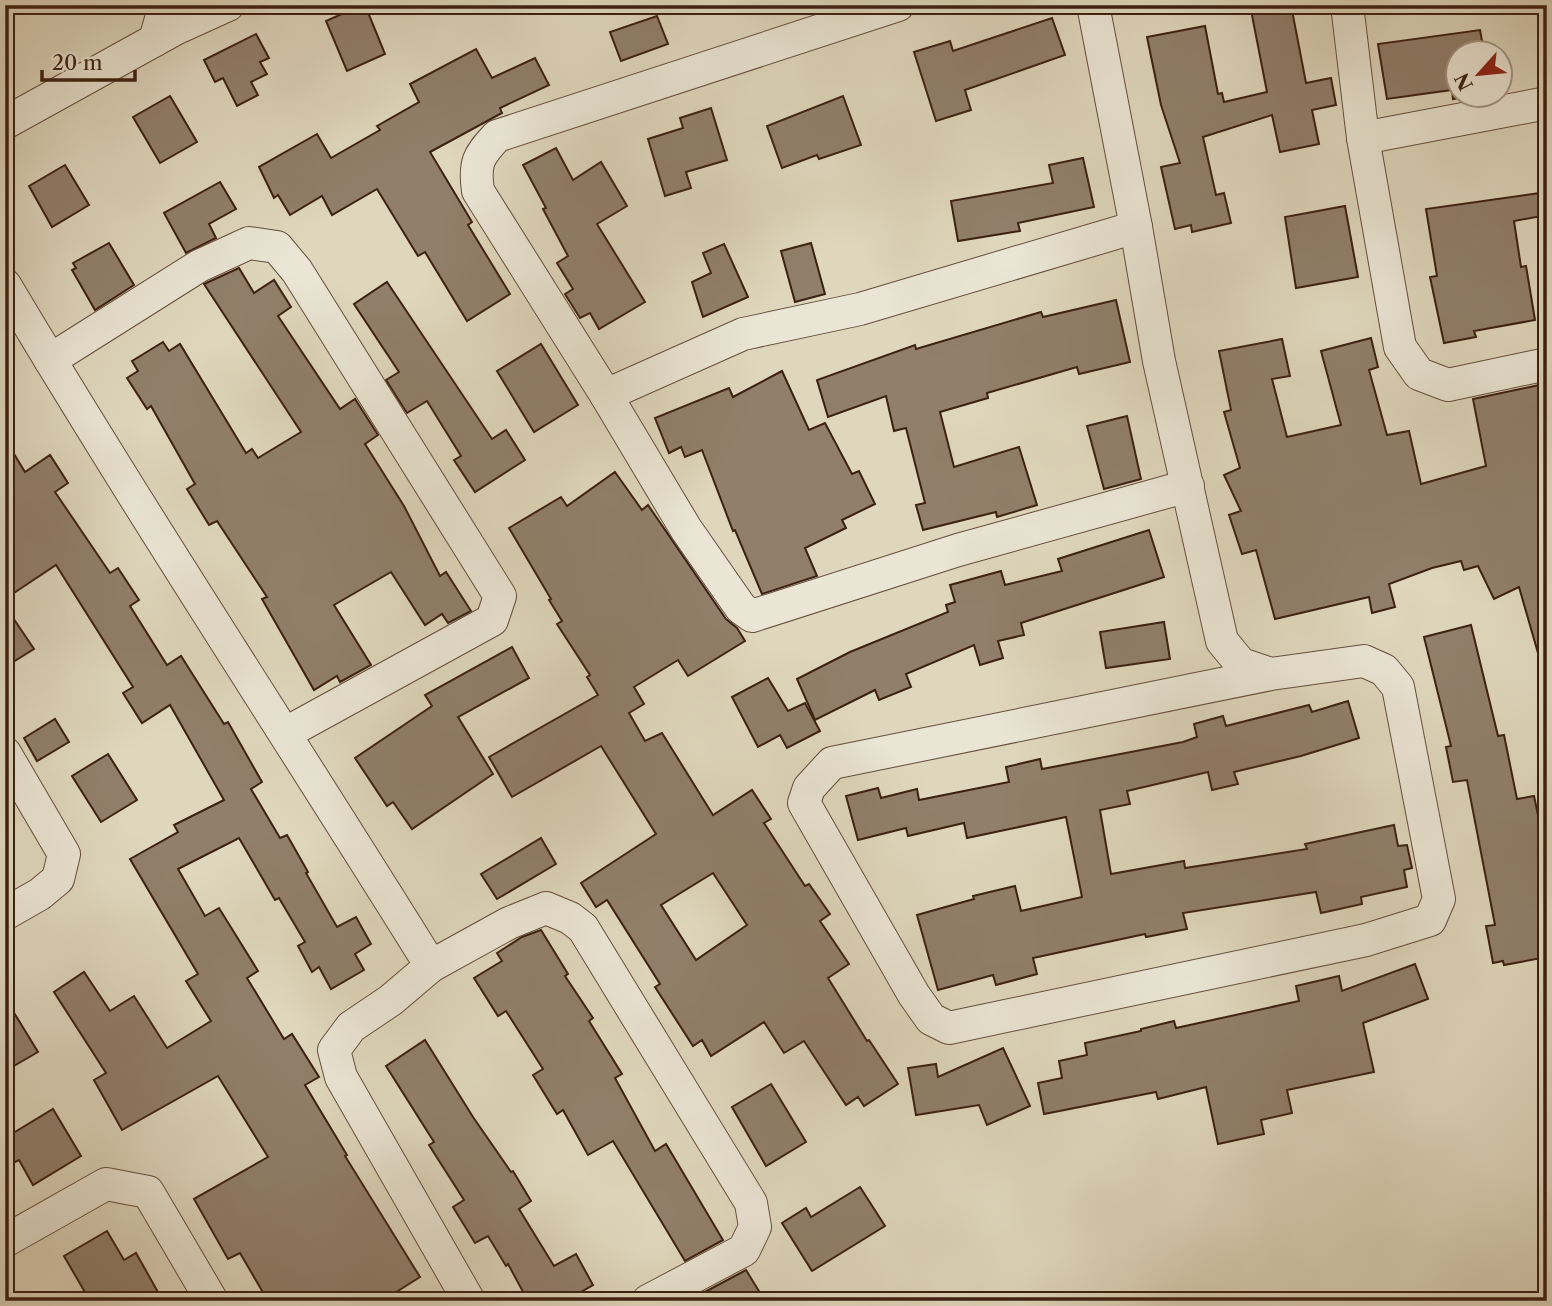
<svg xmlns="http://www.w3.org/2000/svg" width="1552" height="1306" font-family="'Libre Caslon Text',serif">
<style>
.building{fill:#917f6b;stroke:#3c2012;stroke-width:2;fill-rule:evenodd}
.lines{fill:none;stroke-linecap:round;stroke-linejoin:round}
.minor-casing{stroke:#654e3d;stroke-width:34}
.minor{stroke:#eae5d4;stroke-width:32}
</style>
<rect width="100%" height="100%" fill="#dfd7bd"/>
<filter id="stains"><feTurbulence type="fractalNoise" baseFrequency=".00286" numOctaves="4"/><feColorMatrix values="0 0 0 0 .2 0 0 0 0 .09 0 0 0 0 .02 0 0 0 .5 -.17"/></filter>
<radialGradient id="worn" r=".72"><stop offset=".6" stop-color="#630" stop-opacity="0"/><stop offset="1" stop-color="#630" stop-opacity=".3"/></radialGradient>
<g class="building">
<polygon points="362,5 365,5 385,54 347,71 326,21"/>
<polygon points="1250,5 1291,5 1306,83 1331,78 1336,105 1312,110 1319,144 1280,152 1272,115 1203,137 1216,195 1224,193 1231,223 1192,232 1191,225 1175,229 1161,167 1180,163 1161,105 1147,37 1205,26 1218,94 1222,93 1224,102 1267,92"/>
<polygon points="657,16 668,44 621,61 610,32"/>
<polygon points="1052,18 1065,55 965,90 971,110 936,121 914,52 950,41 953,51"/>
<polygon points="1480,30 1484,52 1458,52 1458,94 1484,94 1453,99 1452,90 1387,99 1378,44"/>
<polygon points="256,34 269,58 260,62 267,74 251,82 258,95 237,106 223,78 215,82 204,60"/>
<polygon points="476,49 492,78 535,58 549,85 500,108 502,113 430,152 472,222 468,225 510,294 467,321 425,252 418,256 377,189 332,215 322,196 290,215 278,195 274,198 259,167 317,134 331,158 380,130 377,126 419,102 410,84"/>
<polygon points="170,96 197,142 160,163 133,117"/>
<polygon points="843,96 861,145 819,159 817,155 782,168 767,126"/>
<polygon points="711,108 727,160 686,172 691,188 665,196 648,139 683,128 680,118"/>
<polygon points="556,148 573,180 601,162 627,206 597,224 645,302 599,329 590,313 580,318 565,294 573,289 557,263 568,256 543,209 546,208 523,165"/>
<polygon points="1083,158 1094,207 1018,223 1020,231 958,241 951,201 1053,183 1049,165"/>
<polygon points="65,165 89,205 52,227 29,186"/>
<polygon points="220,182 236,209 209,224 216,238 186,253 164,213"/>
<polygon points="1547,192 1547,215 1514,221 1521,267 1526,266 1535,320 1474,331 1476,337 1444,343 1430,277 1437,276 1426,209"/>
<polygon points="1345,206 1358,277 1296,288 1285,217"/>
<polygon points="109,243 134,285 95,310 72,270 76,268 73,263"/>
<polygon points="811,243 825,294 795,302 781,251"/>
<polygon points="724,244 748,297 703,317 692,282 711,273 703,253"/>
<polygon points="239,268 254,293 274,280 291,307 278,316 340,409 355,399 378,435 365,444 404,506 440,576 446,572 471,611 448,623 442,614 425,625 391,572 334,605 371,665 340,682 337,676 314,690 262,599 267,597 217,521 209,525 187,489 195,484 151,406 147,409 127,378 138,371 132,361 163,342 169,351 180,344 246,453 252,449 258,458 301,432 204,284"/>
<polygon points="387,282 492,439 506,430 525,460 475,492 454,460 461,456 427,401 407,413 386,380 399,372 354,304"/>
<polygon points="1116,300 1130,362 1079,374 1077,367 987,393 988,398 940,412 954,467 1019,447 1037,505 997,517 996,512 923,530 916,505 925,503 906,428 894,431 886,396 828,417 817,380 915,345 916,349 1041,312 1043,317"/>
<polygon points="1371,338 1378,367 1369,370 1387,435 1409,431 1421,484 1486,466 1473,399 1544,384 1547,399 1547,659 1540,660 1519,587 1494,599 1478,566 1464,570 1461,561 1432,568 1389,584 1395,607 1372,613 1369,597 1275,619 1256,550 1242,554 1229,515 1241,511 1224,475 1240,468 1224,412 1231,410 1219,351 1282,339 1290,376 1272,379 1287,437 1341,425 1321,351"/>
<polygon points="541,344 578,405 534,432 497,371"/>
<polygon points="782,371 809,430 825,423 852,474 859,471 875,504 842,520 846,528 805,548 817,576 762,594 735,530 733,531 702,450 685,457 681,447 669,453 655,418 729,388 733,397"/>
<polygon points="1127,416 1141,479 1104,489 1087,426"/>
<polygon points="5,439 25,472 50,455 68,483 55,492 110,573 118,568 139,600 130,606 167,665 181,656 224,724 228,722 262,782 251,789 280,838 287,835 308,872 306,873 337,927 356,917 371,944 355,954 364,970 331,989 319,967 312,972 298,946 305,942 279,898 275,900 239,838 178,869 205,916 219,908 258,971 247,978 284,1039 292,1034 319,1077 305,1085 347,1155 345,1156 420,1277 382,1301 268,1301 240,1253 228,1259 194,1199 268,1157 218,1076 122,1130 94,1080 106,1073 54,992 84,972 110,1011 134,996 167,1048 211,1021 186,981 198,974 130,859 178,832 174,825 224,800 170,705 142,723 123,693 133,687 56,565 5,599"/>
<path d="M615,472L642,510L648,505L726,619L737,628L745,641L688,676L678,660L634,687L644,704L629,713L645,741L662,733L713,815L752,790L771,819L764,823L805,886L809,884L830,914L820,921L849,964L828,978L867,1041L869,1040L898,1084L864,1106L858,1097L846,1105L804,1041L784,1053L764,1022L711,1056L702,1040L693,1046L655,987L660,984L607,900L596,907L581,883L656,834L601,746L512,797L489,757L598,695L587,677L590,675L557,624L562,621L549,600L551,599L509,528L561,497L567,506ZM713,873L747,925L696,960L661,905Z"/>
<polygon points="1149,530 1164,577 1021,623 1024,635 998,641 1003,658 980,665 974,645 906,674 911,687 879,700 875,690 815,720 797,679 850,652 948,612 946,605 955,602 950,585 1001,571 1005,585 1062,571 1058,559"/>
<polygon points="5,606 34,649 5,667"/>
<polygon points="1164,622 1170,659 1106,668 1100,632"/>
<polygon points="1471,625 1498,736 1504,735 1517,799 1534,796 1542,834 1547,833 1547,957 1504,965 1503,961 1493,963 1486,926 1495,925 1467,780 1453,782 1446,747 1451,746 1424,637"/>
<polygon points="512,647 529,678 458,717 493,774 412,829 393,802 387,806 355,758 432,706 425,695"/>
<polygon points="768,678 788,711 805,703 820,731 787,748 780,735 758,747 732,697"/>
<polygon points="1348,701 1359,738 1301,756 1234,772 1238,784 1212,790 1208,772 1127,791 1130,804 1100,810 1111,874 1184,861 1185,868 1307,849 1305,844 1394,825 1398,846 1407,845 1412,868 1404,870 1407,887 1361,897 1362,904 1321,913 1316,892 1183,913 1187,929 1146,937 1145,934 1033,958 1037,974 996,985 993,975 938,990 917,915 974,899 973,896 1015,886 1021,911 1082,897 1066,817 967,838 964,823 908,836 906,828 858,840 846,796 878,788 881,798 917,789 919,800 1009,782 1006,767 1040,759 1042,769 1183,742 1197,737 1194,724 1223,716 1226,726 1309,705 1312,712"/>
<polygon points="55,719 69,742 37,761 24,738"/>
<polygon points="108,754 137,800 101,822 72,776"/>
<polygon points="541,838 556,864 497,899 481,874"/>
<polygon points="541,930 568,974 565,976 593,1018 589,1021 622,1074 615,1078 655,1151 666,1144 723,1240 685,1261 613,1141 588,1155 563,1110 557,1114 533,1075 543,1069 506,1011 498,1016 474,978 502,961 497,953 522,937"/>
<polygon points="1415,964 1428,999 1363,1023 1374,1072 1287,1090 1292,1113 1261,1120 1264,1134 1218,1144 1206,1087 1158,1099 1156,1092 1044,1114 1038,1083 1062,1078 1059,1061 1087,1055 1085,1043 1141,1031 1141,1029 1174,1021 1176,1028 1299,1001 1296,986 1339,976 1342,991"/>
<polygon points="5,998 38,1052 5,1071"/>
<polygon points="425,1040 473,1117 511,1172 513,1171 531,1201 519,1209 554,1266 576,1254 593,1285 565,1301 528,1301 508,1264 506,1266 488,1236 475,1243 453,1207 464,1200 429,1145 434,1142 386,1066"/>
<polygon points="1003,1048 1030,1106 987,1125 979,1105 916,1115 908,1068 936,1064 938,1077"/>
<polygon points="771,1084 806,1142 766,1166 732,1107"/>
<polygon points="53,1109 81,1156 33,1185 19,1160 5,1167 5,1138"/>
<polygon points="860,1187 885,1226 812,1271 782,1223 806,1208 811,1217"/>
<polygon points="107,1231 124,1260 136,1253 163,1301 90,1301 64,1256"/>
<polygon points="746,1270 765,1301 688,1301"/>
</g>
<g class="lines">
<g class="minor-casing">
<g id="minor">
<path d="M898,5L497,136C478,156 474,163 478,191L606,395L743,334L860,309L1136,227"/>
<polyline points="1093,5 1136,227 1159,361 1222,641 1241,664 1271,674 1364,661 1384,670 1398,687 1439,899 1430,920 1366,940 949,1028 931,1019 914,995 804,803 809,788 832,763 1271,674"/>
<polyline points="1347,5 1363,138 1400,347 1419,374 1448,385 1547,364"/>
<polyline points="155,40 165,5"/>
<polyline points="5,123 175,29 228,5"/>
<polyline points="1363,138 1547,103"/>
<path d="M5,285C142,515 290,739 431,966"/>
<polyline points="50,360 199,266 249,243 277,247 297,271 500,596 492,620 286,733"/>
<polyline points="606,395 686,529 741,608 752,616 958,550 1188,486"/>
<polyline points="5,753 64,854 58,879 40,894 5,914"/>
<polyline points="5,1241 106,1184 148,1192 212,1301"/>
<polyline points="469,1301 341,1077 334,1050 351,1027 391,1000 431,966 509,923 546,908 570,918 583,928 751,1203 755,1227 744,1250 648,1301"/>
</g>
</g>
<use href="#minor" class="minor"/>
</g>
<rect width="1552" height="1306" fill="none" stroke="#dfd7bd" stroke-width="28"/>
<rect x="7" y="7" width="1538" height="1292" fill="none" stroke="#3c2012" stroke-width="3.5"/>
<rect x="14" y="14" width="1524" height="1278" fill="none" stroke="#3c2012" stroke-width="2"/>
<g transform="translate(1479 74) rotate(243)"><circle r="33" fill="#eae5d4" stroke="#a49686" stroke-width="2"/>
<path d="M0-5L12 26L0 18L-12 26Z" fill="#8f2418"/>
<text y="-10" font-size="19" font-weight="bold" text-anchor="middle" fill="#3c2012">N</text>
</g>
<path d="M42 70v10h93v-10" fill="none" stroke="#3c2012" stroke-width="3.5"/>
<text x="52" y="70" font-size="21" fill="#3c2012" stroke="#eae5d4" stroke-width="5" paint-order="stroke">20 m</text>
<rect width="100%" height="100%" filter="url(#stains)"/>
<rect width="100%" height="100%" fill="url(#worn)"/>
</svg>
